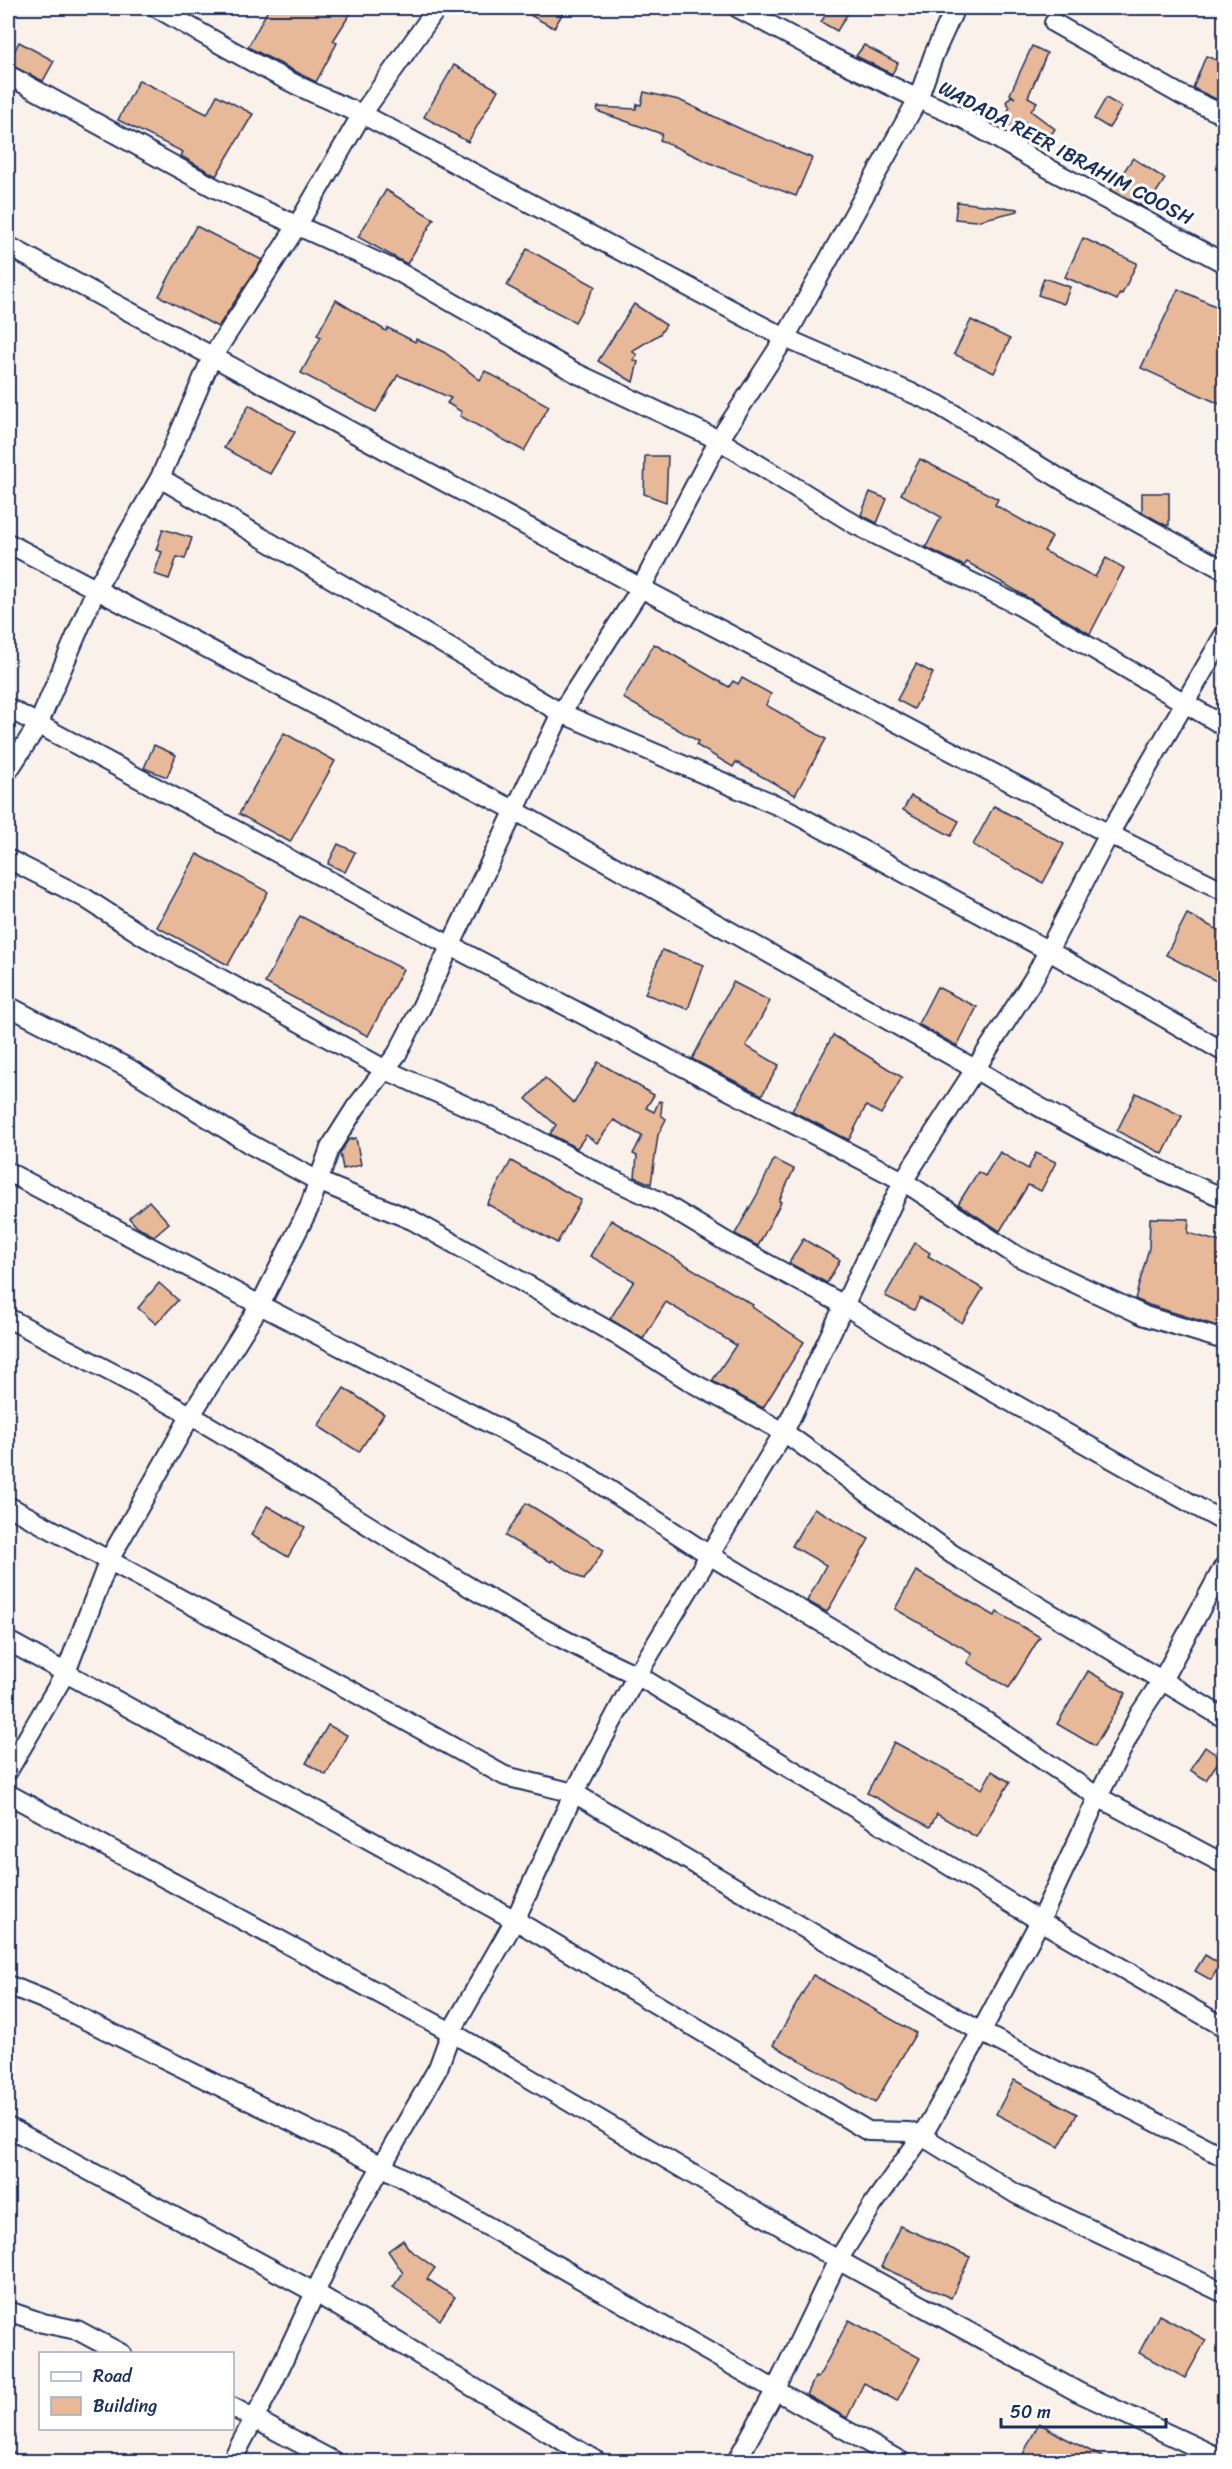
<svg xmlns="http://www.w3.org/2000/svg" width="1232" height="2469" font-family="Sriracha,sans-serif">
<style>
.building{fill:#e8b998;stroke:#1b2f5e;stroke-width:1.5}
.lines{fill:none;stroke-linecap:round;stroke-linejoin:round}
.minor-casing{stroke:#1b2f5e;stroke-width:22}
.minor{stroke:#fff;stroke-width:18}
.labels{text-anchor:middle;dominant-baseline:central;stroke-width:6;stroke-linejoin:round;paint-order:stroke}
.street-label{font-size:20px;fill:#1b2f5e;stroke:#fff}
</style>
<rect width="100%" height="100%" fill="#faf1ea"/>
<filter id="ink" filterUnits="userSpaceOnUse"><feTurbulence type="fractalNoise" baseFrequency=".0167" numOctaves="2"/><feDisplacementMap in="SourceGraphic" scale="12" xChannelSelector="R" yChannelSelector="G"/><feConvolveMatrix kernelMatrix="1 2 1 2 8 2 1 2 1" color-interpolation-filters="sRGB"/></filter>
<g filter="url(#ink)">
<g class="building">
<polygon points="269,8 354,8 333,41 337,43 316,82 248,47"/>
<polygon points="517,8 566,8 554,28"/>
<polygon points="830,8 851,8 837,31 821,22"/>
<polygon points="19,42 54,61 43,81 8,64"/>
<polygon points="864,45 898,63 892,74 856,56"/>
<polygon points="1032,46 1047,53 1028,97 1037,102 1031,111 1055,129 1044,145 1025,123 1020,132 1002,122 1010,107 1006,102 1011,96 1015,98 1010,94"/>
<polygon points="1206,56 1224,63 1224,90 1220,101 1193,88"/>
<polygon points="454,65 498,90 468,142 424,117"/>
<polygon points="139,80 207,114 217,95 253,114 216,176 181,156 183,152 118,120"/>
<polygon points="644,92 679,100 745,131 812,158 796,196 717,166 660,140 662,134 597,111 598,107 636,109 637,104 641,105"/>
<polygon points="1106,98 1122,107 1109,128 1094,119"/>
<polygon points="1133,158 1165,179 1146,208 1111,190"/>
<polygon points="386,190 434,219 407,264 358,237"/>
<polygon points="957,202 1018,209 1018,211 976,221 955,219"/>
<polygon points="196,226 262,260 218,327 159,296"/>
<polygon points="1083,238 1137,263 1122,294 1120,293 1117,300 1065,277"/>
<polygon points="527,249 595,286 575,322 507,286"/>
<polygon points="1044,278 1070,287 1064,304 1038,295"/>
<polygon points="1178,289 1224,310 1224,406 1141,368"/>
<polygon points="336,300 386,331 388,328 415,342 416,339 444,352 480,380 485,371 549,406 524,451 460,416 462,412 447,403 451,398 398,375 376,412 301,373 321,337 317,335"/>
<polygon points="634,304 666,325 660,334 632,351 637,355 633,360 638,362 633,382 598,361"/>
<polygon points="971,320 1010,339 994,373 954,354"/>
<polygon points="249,405 295,432 270,474 224,448"/>
<polygon points="645,456 668,456 666,502 644,494"/>
<polygon points="920,459 998,499 995,505 1052,537 1044,551 1095,577 1106,558 1124,568 1090,634 967,562 964,566 926,547 941,517 901,494"/>
<polygon points="870,492 887,499 877,523 861,515"/>
<polygon points="1142,493 1169,493 1169,525 1165,525 1142,512"/>
<polygon points="163,529 192,538 185,559 177,557 169,579 154,574 162,552 156,550"/>
<polygon points="654,644 729,687 733,681 738,684 742,678 771,694 766,705 826,739 795,795 736,762 733,767 696,745 698,741 623,698"/>
<polygon points="916,664 933,673 914,709 897,700"/>
<polygon points="284,733 335,761 290,842 239,814"/>
<polygon points="154,745 176,755 167,777 144,768"/>
<polygon points="911,796 959,821 951,836 903,810"/>
<polygon points="994,806 1064,844 1043,883 973,845"/>
<polygon points="338,844 355,852 345,872 328,864"/>
<polygon points="197,854 268,892 228,965 157,927"/>
<polygon points="1187,914 1224,933 1224,985 1166,955"/>
<polygon points="300,916 403,969 368,1036 265,983"/>
<polygon points="662,950 704,965 688,1009 645,994"/>
<polygon points="733,982 770,1001 746,1046 779,1065 762,1095 692,1059"/>
<polygon points="937,987 977,1007 957,1046 918,1024"/>
<polygon points="833,1035 902,1077 881,1114 866,1106 849,1140 792,1111"/>
<polygon points="598,1062 654,1095 646,1108 654,1112 659,1101 662,1102 661,1115 666,1119 658,1135 651,1184 635,1177 637,1156 633,1154 642,1136 614,1120 597,1143 586,1135 577,1148 550,1134 556,1125 526,1099 545,1078 574,1103"/>
<polygon points="1136,1093 1182,1116 1163,1154 1117,1131"/>
<polygon points="356,1138 361,1165 343,1169 340,1153 348,1140"/>
<polygon points="1000,1152 1028,1169 1036,1153 1056,1162 1041,1191 1028,1185 1000,1231 958,1204 978,1172 985,1176"/>
<polygon points="774,1159 794,1169 779,1201 781,1202 758,1246 735,1234 758,1193"/>
<polygon points="511,1161 581,1200 557,1243 487,1204"/>
<polygon points="149,1201 169,1223 154,1236 137,1227 129,1218"/>
<polygon points="1150,1218 1189,1219 1188,1233 1224,1243 1224,1328 1149,1305 1135,1299 1149,1248"/>
<polygon points="611,1220 753,1305 752,1307 804,1342 763,1408 712,1381 736,1345 666,1302 643,1339 610,1319 634,1281 590,1256"/>
<polygon points="803,1239 840,1260 827,1283 789,1263"/>
<polygon points="915,1243 930,1253 928,1256 983,1289 962,1323 920,1298 914,1310 885,1296"/>
<polygon points="159,1283 178,1300 156,1324 138,1308"/>
<polygon points="344,1388 384,1414 359,1452 318,1426"/>
<polygon points="526,1503 604,1550 584,1580 552,1560 551,1562 505,1536"/>
<polygon points="267,1506 305,1527 288,1557 251,1535"/>
<polygon points="814,1508 869,1539 827,1612 807,1601 826,1565 792,1546"/>
<polygon points="916,1571 995,1616 997,1612 1040,1637 1009,1688 967,1663 972,1653 895,1609"/>
<polygon points="1088,1671 1126,1693 1095,1746 1057,1724"/>
<polygon points="328,1725 347,1735 326,1775 306,1763"/>
<polygon points="894,1742 982,1789 992,1771 1010,1782 976,1837 937,1814 930,1827 867,1793"/>
<polygon points="1205,1747 1221,1758 1206,1780 1190,1770"/>
<polygon points="1205,1955 1220,1964 1211,1980 1195,1971"/>
<polygon points="813,1975 916,2033 875,2103 773,2045"/>
<polygon points="1014,2080 1077,2114 1059,2147 996,2114"/>
<polygon points="900,2226 970,2257 951,2298 881,2267"/>
<polygon points="403,2240 409,2249 435,2268 427,2279 455,2297 440,2320 393,2287 403,2273 388,2251"/>
<polygon points="1159,2315 1206,2340 1185,2378 1139,2353"/>
<polygon points="849,2320 920,2358 897,2401 864,2383 847,2418 807,2395 815,2377 818,2378"/>
<polygon points="1039,2423 1063,2437 1112,2462 1019,2462"/>
</g>
<g class="lines">
<g class="minor-casing">
<g id="minor">
<path d="M157,8C224,46 290,86 362,114L785,338L937,404L1077,489L1224,570"/>
<polyline points="738,8 815,49 918,99 964,119 1053,171 1224,263"/>
<polyline points="1054,23 1181,95 1224,115"/>
<polyline points="8,75 215,188 397,271 576,373 719,440 856,525 1022,607 1224,726"/>
<polyline points="8,246 641,588 1109,834 1224,891"/>
<polyline points="160,478 561,713 788,810 1049,951 1224,1052"/>
<path d="M8,543L514,810L975,1069C1055,1118 1138,1162 1224,1198"/>
<polyline points="8,708 449,945 903,1181 1017,1256 1145,1316 1224,1340"/>
<polyline points="8,771 38,725 96,589 160,478 212,357 297,226 362,114 437,8"/>
<polyline points="8,859 85,898 142,935 386,1070 513,1127 605,1176 659,1201 725,1241 844,1305 899,1339 1224,1522"/>
<polyline points="8,1006 130,1069 248,1143 318,1181 412,1220 620,1337 691,1382 784,1432 952,1554 1224,1718"/>
<polyline points="8,1172 260,1305 191,1415 109,1560 66,1672 8,1771"/>
<path d="M8,1318C83,1358 161,1396 234,1441C367,1523 495,1611 637,1675L1040,1921L1224,2027"/>
<polyline points="8,1506 361,1696 505,1776 574,1793 981,2032 1224,2157"/>
<polyline points="1224,1566 1161,1682 1139,1715 1098,1797 1224,1864"/>
<polyline points="8,1641 515,1920 868,2131 909,2132 922,2136 1016,2194 1224,2293"/>
<polyline points="8,1794 451,2032 838,2260 1078,2392 1224,2460"/>
<polyline points="8,1985 43,1999 382,2166 902,2462"/>
<polyline points="8,2127 316,2293 598,2462"/>
<polyline points="8,2311 43,2323 77,2330 122,2354"/>
<polyline points="232,2407 335,2462"/>
<polyline points="8,2461 9,2462"/>
<polyline points="231,2462 271,2387 341,2237 438,2068 451,2032 515,1920 574,1793 637,1675 784,1432 903,1181 1034,978 1109,834 1224,635"/>
<polyline points="736,2462 775,2391 838,2260 874,2203 922,2136 981,2032 1040,1921 1098,1797 982,1719 711,1556 574,1467 260,1305 309,1208 330,1148 356,1107 397,1054 419,1012 561,713 641,588 719,440 785,338 918,99 934,54 955,8"/>
</g>
</g>
<use href="#minor" class="minor"/>
</g>
</g>
<g class="labels">
<g class="street-label">
<text transform="translate(1066 153) rotate(28)">WADADA REER IBRAHIM COOSH</text>
</g>
</g>
<rect width="1232" height="2469" fill="none" stroke="#fff" stroke-width="30"/>
<rect x="15" y="15" width="1202" height="2439" fill="none" stroke="#1b2f5e" stroke-width="2" filter="url(#ink)"/>
<rect x="39" y="2352" width="195" height="78" fill="#ffffff" stroke="#a4acbf" stroke-width="1.5"/>
<rect x="51" y="2372" width="30" height="9" fill="#ffffff" stroke="#a4acbf" stroke-width="1.5"/>
<text x="93" y="2382" font-size="18" fill="#1b2f5e">Road</text>
<rect x="51" y="2397" width="30" height="18" fill="#e8b998" stroke="#a4acbf" stroke-width="1.5"/>
<text x="93" y="2412" font-size="18" fill="#1b2f5e">Building</text>
<path d="M1001 2418v9h165v-9" fill="none" stroke="#1b2f5e" stroke-width="3"/>
<text x="1010" y="2418" font-size="18" fill="#1b2f5e" stroke="#ffffff" stroke-width="4.5" paint-order="stroke">50 m</text>
</svg>
